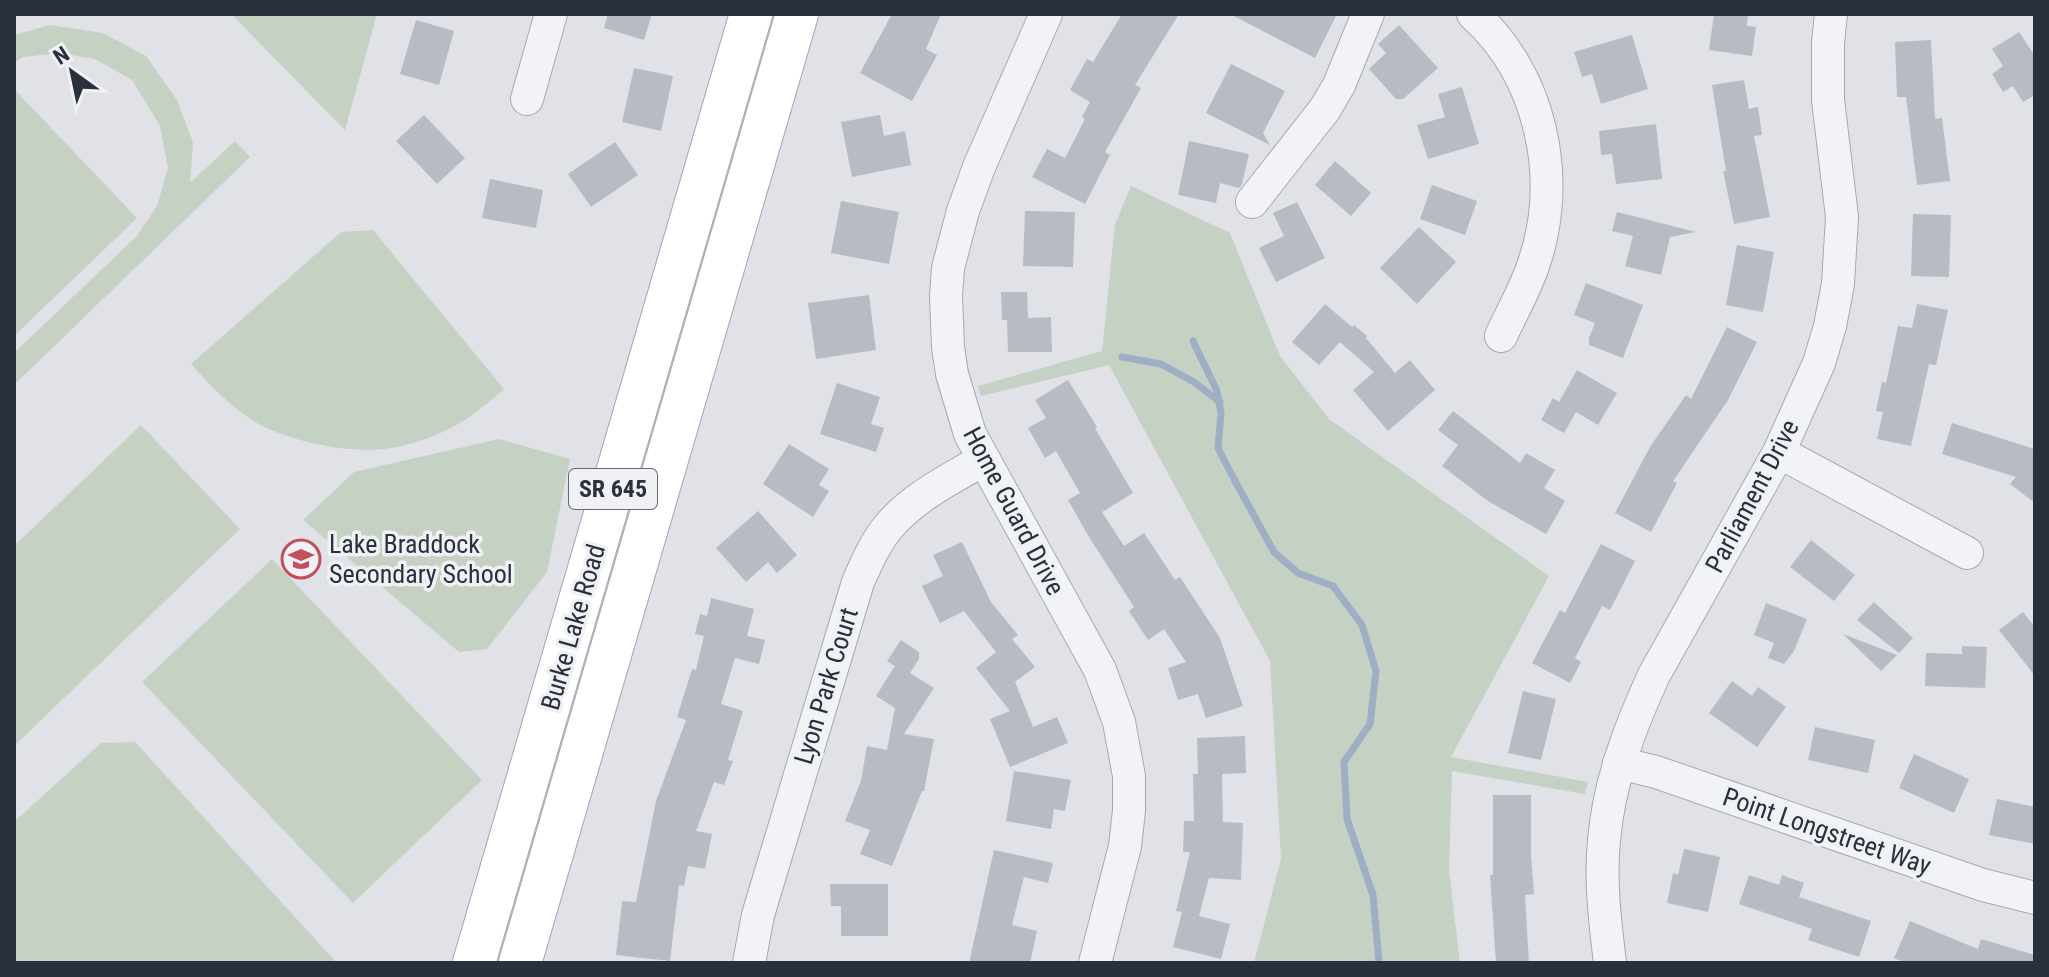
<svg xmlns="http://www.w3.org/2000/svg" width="2049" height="977" font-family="'Roboto Condensed',sans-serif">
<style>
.green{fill:#c5d1c2}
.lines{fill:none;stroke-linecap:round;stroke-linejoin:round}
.stream{stroke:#9eaec5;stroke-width:7}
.building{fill:#b7bbc4}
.minor-casing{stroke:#a6a9b2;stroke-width:34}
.major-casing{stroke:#a0a6b2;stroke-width:44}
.minor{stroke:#f2f3f6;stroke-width:32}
.major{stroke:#fff;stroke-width:42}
.labels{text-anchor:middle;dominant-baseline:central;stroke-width:7;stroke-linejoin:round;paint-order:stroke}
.shield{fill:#eff1f5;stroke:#656a75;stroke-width:2}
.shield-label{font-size:24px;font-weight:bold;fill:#2a303e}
.street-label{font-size:26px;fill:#2a303e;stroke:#eff1f5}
.poi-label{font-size:26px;fill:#2a303e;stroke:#eff1f5;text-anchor:start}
</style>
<rect width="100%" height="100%" fill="#e0e2e8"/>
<g class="green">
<polygon points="231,14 377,14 345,130"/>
<polygon points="50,25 103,33 146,56 177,100 193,143 190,183 235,141 250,157 14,385 14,353 137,236 157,206 168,168 160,126 132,80 95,59 60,53 23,57 14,63 14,35"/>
<polygon points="14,89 137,218 14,336"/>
<polygon points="1131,186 1230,233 1280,356 1329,419 1549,576 1451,757 1588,782 1585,794 1452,771 1449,870 1460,963 1254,963 1281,859 1270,661 1109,365 981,396 978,386 1102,351 1115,224"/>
<path d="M373,230L504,389C485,406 463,424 438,434C424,440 406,446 391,448C351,455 283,441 249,418C227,403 209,384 191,364L341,232Z"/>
<polygon points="141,425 240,529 14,746 14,546"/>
<polygon points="499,439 570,459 547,572 487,649 459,652 303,520 354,472"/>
<polygon points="272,559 482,780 353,903 142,682"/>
<polygon points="135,742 337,963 14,963 14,822 101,743"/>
</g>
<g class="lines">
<g class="stream">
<polyline points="1193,341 1217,391 1221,413 1218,448 1235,481 1274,552 1298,573 1333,586 1362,625 1376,671 1370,724 1344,762 1347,819 1373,895 1379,963"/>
<polyline points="1122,357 1161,364 1194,382 1220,402"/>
</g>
</g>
<g class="building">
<polygon points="608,14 652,14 644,40 604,28"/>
<polygon points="892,14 941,14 926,49 937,55 912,101 860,73"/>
<polygon points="1122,14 1179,14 1135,85 1141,88 1105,152 1110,155 1085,204 1032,177 1047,149 1065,158 1085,119 1082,117 1090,102 1070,90 1087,59 1093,62"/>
<polygon points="1230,14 1337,14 1315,58"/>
<polygon points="1714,14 1748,14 1747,26 1756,27 1752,56 1709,50"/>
<polygon points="416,20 454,31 439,85 400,74"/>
<polygon points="1399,25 1438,68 1403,99 1396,99 1369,69 1386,53 1378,44"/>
<polygon points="2019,32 2035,56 2035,95 2023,102 2013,86 2003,92 1992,74 2003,66 1992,49"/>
<polygon points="1632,35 1648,89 1601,104 1592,74 1582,77 1574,52"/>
<polygon points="1931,40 1935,119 1942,118 1950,181 1917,185 1906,97 1897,97 1895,42"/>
<polygon points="1231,64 1285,91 1263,133 1270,145 1206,113"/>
<polygon points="634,68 673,76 661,131 622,122"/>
<polygon points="1744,80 1749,109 1758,107 1762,135 1754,136 1770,217 1734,224 1723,171 1726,171 1712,85"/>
<polygon points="1462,87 1479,144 1428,159 1417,125 1445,117 1438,94"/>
<polygon points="424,115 465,158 437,184 396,141"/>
<polygon points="880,115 884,136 905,131 911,165 852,177 841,122"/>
<polygon points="1656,124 1662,179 1616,184 1612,154 1601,155 1599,131"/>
<polygon points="1189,141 1249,154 1242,184 1239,188 1220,183 1216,203 1178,195"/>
<polygon points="615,142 638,175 591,207 568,174"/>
<polygon points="1335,161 1371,193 1351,216 1315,185"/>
<polygon points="490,179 543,190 536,228 482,218"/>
<polygon points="1432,185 1477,201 1465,235 1420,219"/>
<polygon points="841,201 899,212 889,264 831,253"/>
<polygon points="1297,202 1325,258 1276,282 1259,248 1284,236 1273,213"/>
<polygon points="1025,211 1075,212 1073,267 1023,266"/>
<polygon points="1617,212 1696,232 1670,237 1661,275 1625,266 1633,236 1612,231"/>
<polygon points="1913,214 1951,215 1949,277 1911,276"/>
<polygon points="1419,227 1456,262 1417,304 1380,268"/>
<polygon points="1737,245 1774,252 1763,312 1726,305"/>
<polygon points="1586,283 1643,305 1623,358 1589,345 1589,338 1595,323 1574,315"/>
<polygon points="1001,292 1027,292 1028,318 1051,317 1052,352 1008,352 1007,320 1002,320"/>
<polygon points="869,295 876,350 816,359 808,303"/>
<polygon points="1325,304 1352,327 1354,325 1367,336 1366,338 1395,373 1410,360 1435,390 1388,431 1353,390 1374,372 1340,342 1319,365 1292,342"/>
<polygon points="1917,304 1948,310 1936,365 1929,364 1911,446 1877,439 1883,412 1876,411 1882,382 1886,383 1898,326 1912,328"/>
<polygon points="1727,327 1757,342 1728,400 1673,481 1677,483 1651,532 1615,513 1650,447 1686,395 1691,399"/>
<polygon points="1577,370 1617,393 1598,425 1576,412 1564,433 1541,420 1553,398 1559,402"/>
<polygon points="1068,380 1097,427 1095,428 1133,493 1102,512 1124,546 1144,533 1175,580 1180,577 1220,638 1243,706 1206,718 1198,694 1178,700 1168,668 1186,662 1164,629 1148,640 1129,611 1134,607 1089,537 1068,500 1080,493 1056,451 1045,458 1028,428 1046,418 1035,400"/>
<polygon points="837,383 880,397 871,424 884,428 876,452 820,434"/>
<polygon points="1453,411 1520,463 1526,453 1555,470 1544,488 1565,501 1546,534 1488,501 1442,466 1458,445 1438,430"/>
<polygon points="1952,423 2035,449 2035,503 2010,484 2016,477 1942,454"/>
<polygon points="789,444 829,469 819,485 829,491 813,517 763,484"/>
<polygon points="758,511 797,555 777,573 768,562 746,582 716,548"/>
<polygon points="1811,540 1855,575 1834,601 1790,567"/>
<polygon points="962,542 991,602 1018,635 1012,639 1035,667 1015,682 1033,727 1057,717 1068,743 1010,767 990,719 1010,711 976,668 996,652 964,611 940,623 922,586 943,576 933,555"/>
<polygon points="1601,544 1635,561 1610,610 1602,606 1575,658 1581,662 1570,683 1532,663 1560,610 1565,613"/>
<polygon points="711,598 754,609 747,636 765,640 759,664 735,658 721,704 743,711 728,760 733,761 724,785 714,782 696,831 712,834 705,869 688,866 684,886 679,885 670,961 616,955 622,901 636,902 656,801 686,720 677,717 692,669 696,670 704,636 695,634 700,614 707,616"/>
<polygon points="1874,602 1913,638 1899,653 1857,620"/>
<polygon points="1766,603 1807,619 1794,651 1784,664 1768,658 1774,643 1754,635"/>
<polygon points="2023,612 2035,627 2035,676 1999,630"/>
<polygon points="1843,634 1897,655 1881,671"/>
<polygon points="901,640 919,652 919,659 910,673 934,688 904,734 934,739 924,791 922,791 892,866 860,854 870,830 845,821 861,781 867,746 887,750 895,708 876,696 895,666 887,661"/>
<polygon points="1962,646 1987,647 1985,688 1925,686 1926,653 1962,654"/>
<polygon points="1732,681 1752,696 1758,687 1786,707 1757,747 1709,713"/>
<polygon points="1523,691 1556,699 1541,760 1508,753"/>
<polygon points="1815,727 1875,740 1868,773 1808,760"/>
<polygon points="1245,736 1246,773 1222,774 1223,822 1243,823 1241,880 1209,878 1199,916 1230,924 1221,959 1173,947 1182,912 1176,911 1190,852 1183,852 1184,821 1194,821 1193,774 1198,774 1197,738"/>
<polygon points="1914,754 1969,779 1954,813 1899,788"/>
<polygon points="1014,771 1071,780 1065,811 1054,809 1051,829 1006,821"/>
<polygon points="1493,795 1531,795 1531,856 1534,894 1525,895 1529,963 1496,963 1490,875 1493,875"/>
<polygon points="1997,799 2035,807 2035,844 1989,835"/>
<polygon points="1684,849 1720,857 1708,912 1667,903 1673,873 1678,875"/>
<polygon points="994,850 1053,863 1048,883 1024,877 1012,925 1037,931 1030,963 969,963"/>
<polygon points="1749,875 1779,885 1782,875 1804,883 1799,897 1871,921 1859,957 1808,940 1812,929 1739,904"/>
<polygon points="830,884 888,884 888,936 841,936 841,906 831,906"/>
<polygon points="1910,921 1978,949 1981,939 2035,955 2035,963 1906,963 1894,958"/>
</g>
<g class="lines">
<g class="minor-casing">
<g id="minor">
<polyline points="1046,14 979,167 963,211 948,268 946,296 948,347 952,374 970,434 1100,670 1119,722 1129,776 1129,811 1125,846 1095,963"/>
<path d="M1473,14C1541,75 1563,177 1534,263C1526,288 1512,312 1501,336"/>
<polyline points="527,99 551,14"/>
<polyline points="1252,202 1325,109 1339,85 1368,14"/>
<polyline points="1779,452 1967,553"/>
<polyline points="1619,763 1656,772 1983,885 2035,898"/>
<path d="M749,963L758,915L858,582C867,562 875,543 889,526C914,497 950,479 983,460"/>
<path d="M1610,963C1605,922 1600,881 1604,840C1609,782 1630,727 1654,675L1779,452L1819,363L1830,326L1838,284L1842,217L1828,100V43L1831,14"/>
</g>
</g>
<g class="major-casing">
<g id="major">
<polyline points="474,963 751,14"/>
<polyline points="520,963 797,14"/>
</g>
</g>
<use href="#minor" class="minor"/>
<use href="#major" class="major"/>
</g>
<defs>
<g id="school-ring" transform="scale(2)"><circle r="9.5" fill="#eff1f5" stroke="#c34f5a" stroke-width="1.5"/><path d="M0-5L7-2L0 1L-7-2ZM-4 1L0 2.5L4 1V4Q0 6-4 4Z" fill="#c34f5a"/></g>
</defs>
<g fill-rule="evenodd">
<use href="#school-ring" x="301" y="559"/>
</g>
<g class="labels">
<rect class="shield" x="569" y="469" width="88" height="40" rx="6"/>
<g class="shield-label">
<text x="613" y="489">SR 645</text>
</g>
<g class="street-label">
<text transform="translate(1752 496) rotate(-62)">Parliament Drive</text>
<text transform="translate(1014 511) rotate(62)">Home Guard Drive</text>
<text transform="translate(573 627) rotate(-74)">Burke Lake Road</text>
<text transform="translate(826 686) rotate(-73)">Lyon Park Court</text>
<text transform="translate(1827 831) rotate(19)">Point Longstreet Way</text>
</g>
<g class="poi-label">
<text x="329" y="544">Lake Braddock<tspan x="329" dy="30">Secondary School</tspan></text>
</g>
</g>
<rect width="2049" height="977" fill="none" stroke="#2a303e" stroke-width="32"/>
<g transform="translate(72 72) rotate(327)" stroke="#eff1f5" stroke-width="6" paint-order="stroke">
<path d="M0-6L14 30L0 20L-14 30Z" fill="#2a303e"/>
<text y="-12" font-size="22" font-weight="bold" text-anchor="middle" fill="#2a303e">N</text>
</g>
</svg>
